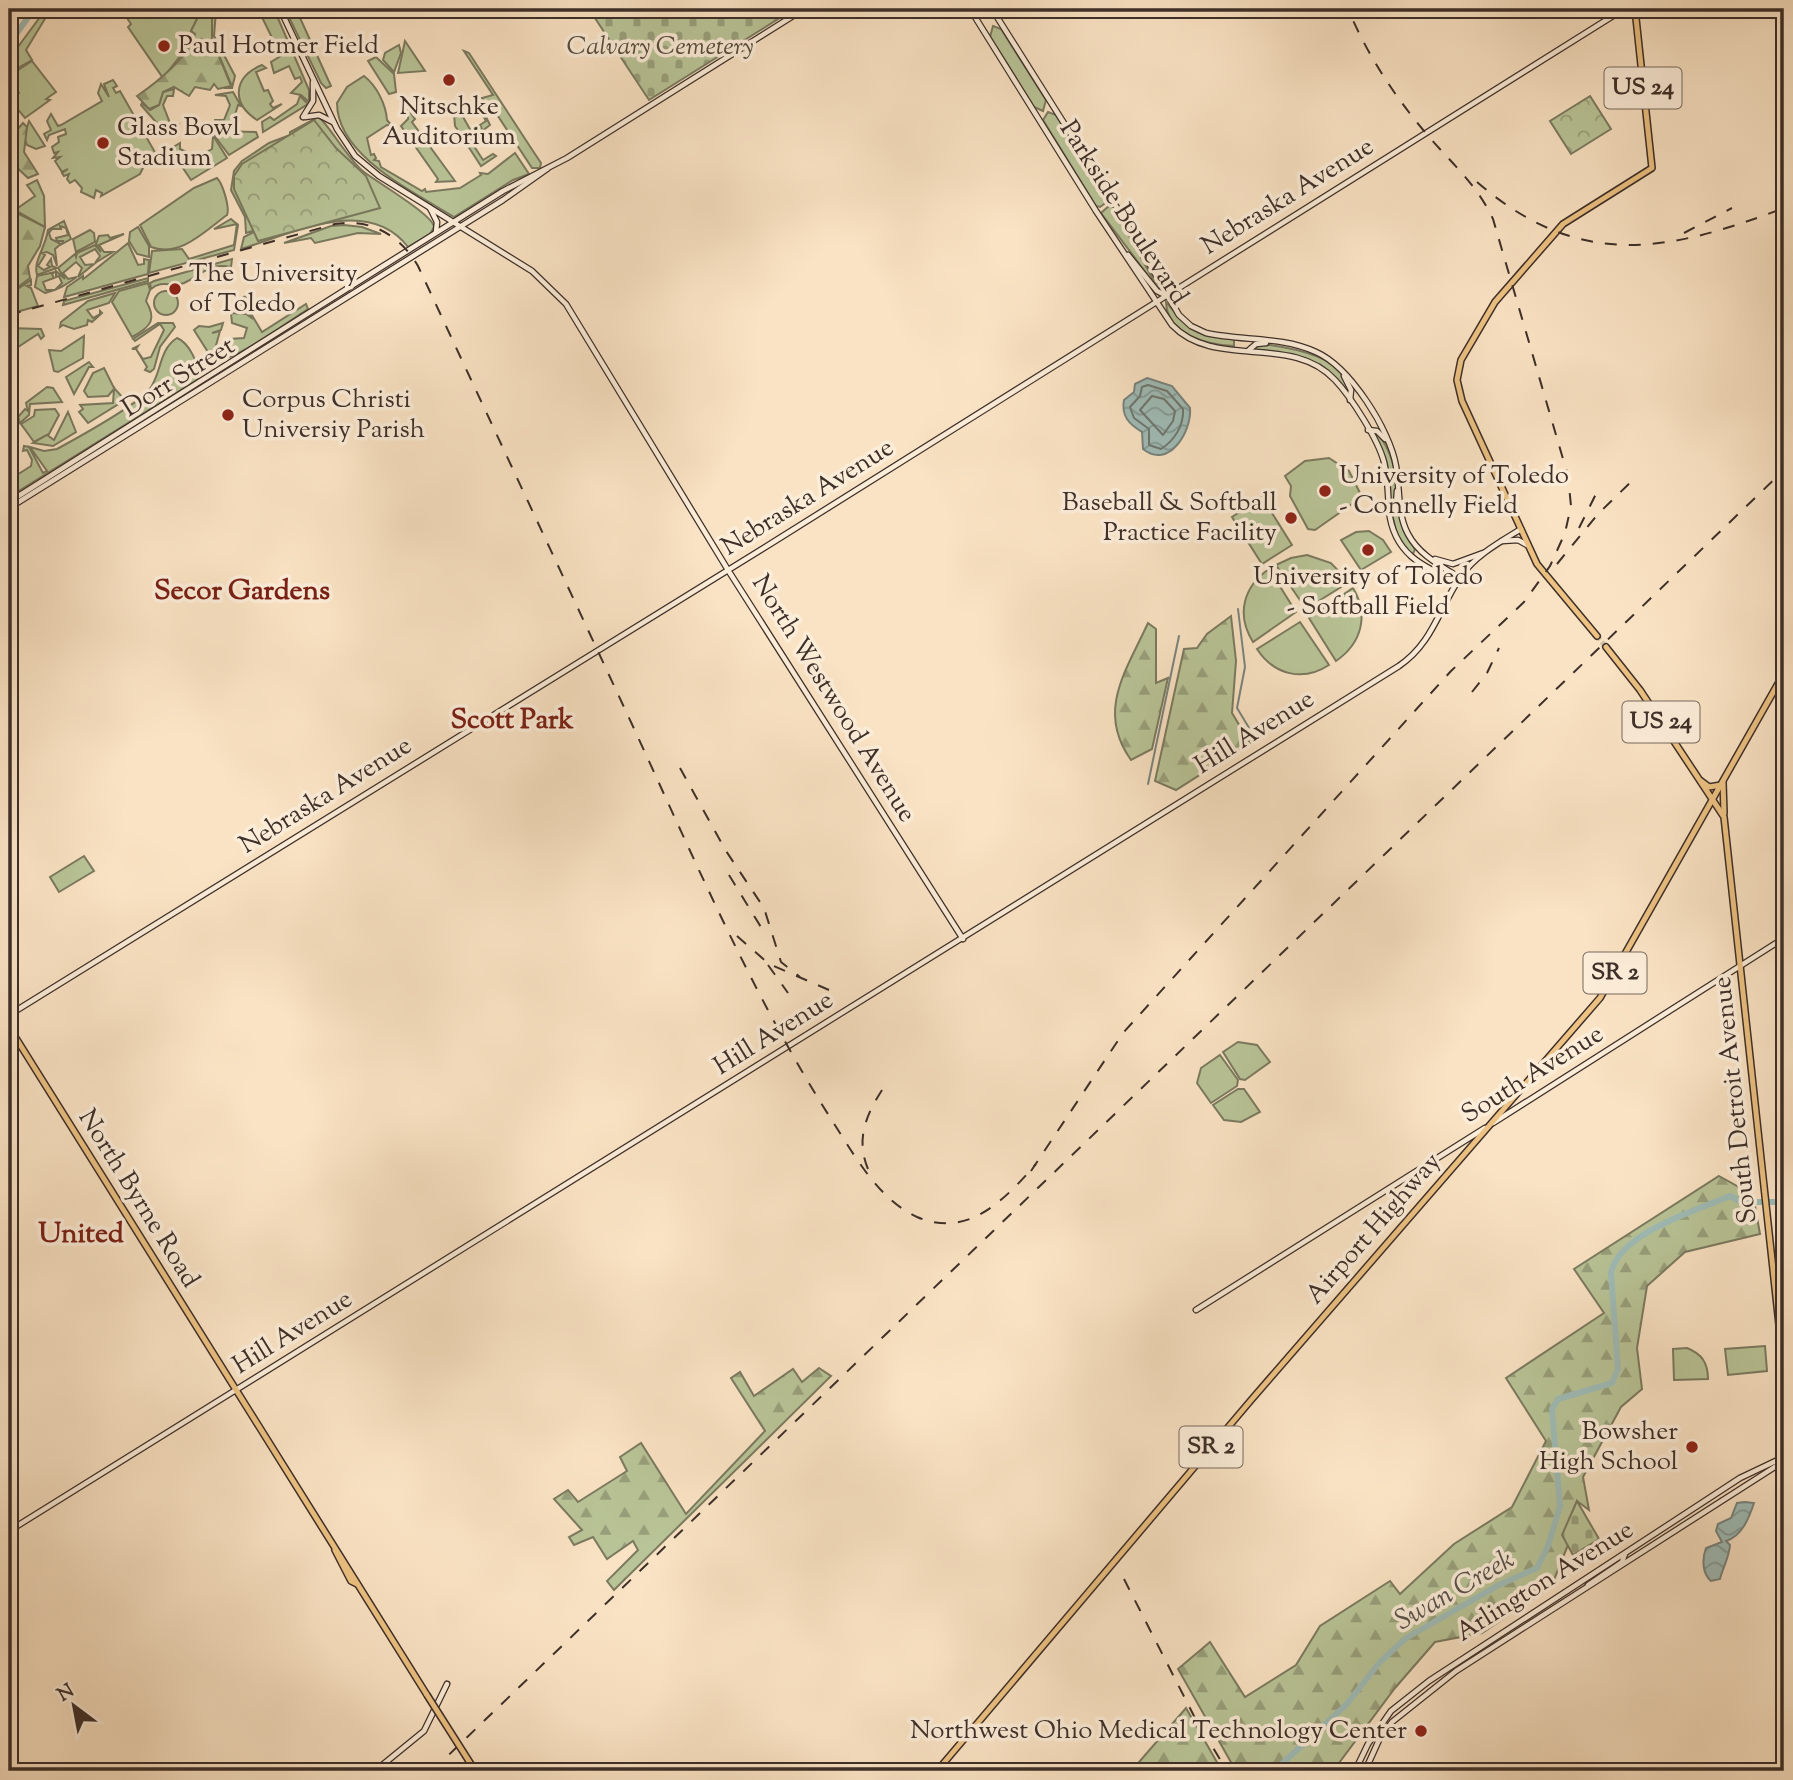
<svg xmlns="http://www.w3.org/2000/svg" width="1793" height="1780" font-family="'Sorts Mill Goudy',serif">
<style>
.grass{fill:#b9c598;stroke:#7b7a60;stroke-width:2}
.forest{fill:url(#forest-firs);stroke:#7b7a60;stroke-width:2}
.cemetery{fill:url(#cemetery-stones);stroke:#7b7a60;stroke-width:2}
.park{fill:url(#park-crowns);stroke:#7b7a60;stroke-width:2}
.water{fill:url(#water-waves);stroke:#78847f;stroke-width:2}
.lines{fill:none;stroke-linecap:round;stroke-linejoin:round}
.shore{stroke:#6e7670;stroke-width:2}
.stream{stroke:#78847f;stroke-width:2}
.river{stroke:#9fbdb8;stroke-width:6}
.primary-tunnel{stroke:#d4bfa5;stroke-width:5;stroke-dasharray:5 2.5;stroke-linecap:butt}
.secondary-casing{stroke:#3d2f29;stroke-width:7}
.primary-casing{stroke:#3d2f29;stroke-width:8}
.secondary{stroke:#fcedd9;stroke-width:4.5}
.primary{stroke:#edc282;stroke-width:5}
.rail{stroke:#3d2f29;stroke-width:2;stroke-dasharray:12 12;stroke-linecap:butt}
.primary-bridge-casing{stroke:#3d2f29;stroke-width:8;stroke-linecap:butt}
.primary-bridge{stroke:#edc282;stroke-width:5}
.poi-dot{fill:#8f2418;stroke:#fcedd9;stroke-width:2.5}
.labels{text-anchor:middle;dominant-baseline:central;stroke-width:7;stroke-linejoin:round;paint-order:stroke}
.shield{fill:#fcedd9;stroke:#76685e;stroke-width:2}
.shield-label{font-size:24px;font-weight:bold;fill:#3d2f29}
.poi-label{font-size:26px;fill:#3d2f29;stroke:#fcedd9;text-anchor:start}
.park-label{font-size:26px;font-style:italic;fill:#564d3f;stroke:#fcedd9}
.street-label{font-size:26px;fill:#3d2f29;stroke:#fcedd9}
.neighbourhood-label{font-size:28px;font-weight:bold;fill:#7a1f14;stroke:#fcedd9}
.water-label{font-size:28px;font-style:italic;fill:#56524d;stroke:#fcedd9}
</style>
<defs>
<pattern id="forest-firs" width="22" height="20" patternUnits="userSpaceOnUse" patternTransform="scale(1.75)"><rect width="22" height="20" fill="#b9c598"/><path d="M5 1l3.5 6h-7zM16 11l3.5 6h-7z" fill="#98a07c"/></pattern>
<pattern id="cemetery-stones" width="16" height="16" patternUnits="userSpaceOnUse" patternTransform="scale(1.75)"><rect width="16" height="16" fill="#b9c598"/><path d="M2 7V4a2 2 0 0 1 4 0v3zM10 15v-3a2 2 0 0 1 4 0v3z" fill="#98a07c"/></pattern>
<pattern id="park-crowns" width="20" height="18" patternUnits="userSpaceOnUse" patternTransform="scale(1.75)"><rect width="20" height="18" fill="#b9c598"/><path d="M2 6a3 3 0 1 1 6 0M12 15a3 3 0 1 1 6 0" fill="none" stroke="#98a07c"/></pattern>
<pattern id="water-waves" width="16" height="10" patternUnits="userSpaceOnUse" patternTransform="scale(1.75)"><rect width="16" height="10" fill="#9fbdb8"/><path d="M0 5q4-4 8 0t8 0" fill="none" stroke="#839a96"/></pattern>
</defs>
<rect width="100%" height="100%" fill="#fae3c4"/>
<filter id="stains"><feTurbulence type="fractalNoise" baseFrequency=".00286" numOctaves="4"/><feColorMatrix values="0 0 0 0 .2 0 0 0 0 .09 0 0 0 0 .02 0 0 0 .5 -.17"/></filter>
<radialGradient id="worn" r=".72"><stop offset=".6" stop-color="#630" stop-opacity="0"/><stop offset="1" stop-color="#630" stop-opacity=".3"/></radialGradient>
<g class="grass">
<polygon points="46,9 66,9 46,17 26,50 32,60 9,73 9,59"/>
<polygon points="121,9 183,9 186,12 202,9 191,31 194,38 163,78 128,27 131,24"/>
<polygon points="212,9 216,11 214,36 235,76 232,88 226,88 231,84 212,39"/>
<polygon points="258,9 274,9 309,90 309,102 301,95 291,93 302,82 300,77 295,79 289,66 274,73 271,62 284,54 282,51 276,52 278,50"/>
<polygon points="285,9 296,9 331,86 326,88 321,83"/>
<polygon points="993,26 1001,29 1046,100 1043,111 1034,107 990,37"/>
<polygon points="405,41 425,71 398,73"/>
<polygon points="399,45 401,53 394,72 383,60 385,53"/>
<polygon points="464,51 469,53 533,151 541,163 540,168 532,168 494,110 495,106 492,103 486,104 482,98 493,95"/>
<polygon points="376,57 394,74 396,92 389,94 368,61"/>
<polygon points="32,61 56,92 46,99 50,100 25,118 9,99 9,90 13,97 19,93 9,76"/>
<path d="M262,65L266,68L256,72L264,91L268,90L273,101L270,104L273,108L282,104L257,120C231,103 233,77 262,65Z"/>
<path d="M364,76C377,86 386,105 387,120L398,133L394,135L392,126L387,125L367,138L371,155L374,154L376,158L374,160L379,161L381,167L422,191L425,189L426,192L460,188L481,175L480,173L488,174L515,153L529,174L513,180L454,217C414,192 337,156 337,103L347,87Z"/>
<polygon points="113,80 117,86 113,88 116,93 120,91 156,154 148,163 146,162 140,174 101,196 102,193 96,190 94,198 81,192 82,188 75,180 70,183 67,179 69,174 64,176 62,173 68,169 62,172 55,161 60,157 53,158 58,152 54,153 52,147 59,142 58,137 66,134 65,129 49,135 47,140 44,134 51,130 47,121 51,114 58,126 61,125 102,101 98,93 101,84 109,97 104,84"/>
<polygon points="174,89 173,96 167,96 163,105 170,123 179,124 177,129 162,129 141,105 142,103 150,110 159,105 163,92"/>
<polygon points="233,92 241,106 238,105 232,125 236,122 239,129 215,129 215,120 224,120 230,105 226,96 215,95"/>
<polygon points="300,96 308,104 263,132 262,122 270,117 274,120 297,104"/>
<polygon points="458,108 471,131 478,126 482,129 480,125 486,121 481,112 486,111 484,113 490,125 470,140 483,160 493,154 496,156 481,166 455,126 454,114"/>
<polygon points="408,109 415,119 412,122 455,181 436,182 438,179 401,126 408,119"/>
<polygon points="1048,112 1056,115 1108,198 1107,202 1100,207 1096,206 1043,120"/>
<path d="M318,117C326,120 348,160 364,172C377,182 433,215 434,227L430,234L408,247C368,194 291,234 241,249L244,237L260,229L246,233L245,217L231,190L234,171L242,161L269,143L290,135V132Z"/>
<polygon points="29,121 45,146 36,149 27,145 24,137"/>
<polygon points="216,131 256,132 258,137 229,155 214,135"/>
<polygon points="213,137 214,137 227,158 191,180 170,149 180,143 180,149 198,157 212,149"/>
<path d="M217,178C223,184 230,208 227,215C205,231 180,258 151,247L140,225L194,188Z"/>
<polygon points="37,180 44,196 45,227 15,210 35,196 27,185"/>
<polygon points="1110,205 1113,207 1159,290 1101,213"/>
<polygon points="231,219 238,225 234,250 149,273 152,251 182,249 189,259 234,245 237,224 214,229"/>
<path d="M64,221L71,239L62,244L63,241H57L56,238L68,235L66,228L60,226L61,229H52L49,233L51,239L61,244L55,249L57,266L53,255L47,252L42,253L45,255L38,266L44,270L50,267L47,265L51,259L52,266L57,268L37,275C33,261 45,249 48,230Z"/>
<polygon points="344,225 362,227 381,234 358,233 315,243 311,238 284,243 331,226"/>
<polygon points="138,227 149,246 149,257 137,254 129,241 130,232"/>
<polygon points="90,230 94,233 95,242 76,252 73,239"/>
<path d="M124,234L99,245L104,252H113L95,263L100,256L95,249L80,257L85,265L94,264L78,277L82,268L76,262L63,273L68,279L77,277C67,284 58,290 45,293L35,287L37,276L55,272L52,274L54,278L43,282L46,290H55L62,283L59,276L56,277V271L65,279L58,268L75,254L76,257L77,253L95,245L101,252L96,244L99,236L108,235L110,238Z"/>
<polygon points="128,243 138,265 144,264 144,259 149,260 148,274 64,297 67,287 83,276 83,279 86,277"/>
<path d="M232,259L231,267C209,262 202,275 184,283C172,288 162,279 151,289L150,283L154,281Z"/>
<polygon points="148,278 148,281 63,305 64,301"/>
<polygon points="31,280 31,285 27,286 31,288 38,306 9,314 9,295"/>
<path d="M148,283L150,290L146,301C156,318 153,326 132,337L112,302L119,291Z"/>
<circle cx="166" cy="303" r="12"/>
<polygon points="115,293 109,303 87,310 93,318 100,314 100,311 102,313 92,322 88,320 87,325 74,329 63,325 60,327 61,322 88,301"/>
<path d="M246,296L252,305L250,312L262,332L306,304L308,309C289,321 232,364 213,360L194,330L199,326L209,327L223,323L221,330L212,333L220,331L215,349L225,352L229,339L244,338L247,328L232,323L231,313L246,314L253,319L238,300Z"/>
<path d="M1166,302C1190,330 1195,337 1234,338V346C1207,345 1167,335 1166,302Z"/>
<polygon points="158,323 173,323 175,327 160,347 154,369 150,372 145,370 147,367 136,349 132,349 138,346 136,349 143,359 151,357 164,330 160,324 135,341 133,339"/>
<polygon points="9,328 41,329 44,336 41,339 38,334 9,353"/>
<polygon points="84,336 83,358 58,372 54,371 49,350 61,351"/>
<path d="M177,338C188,342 200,364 198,377L200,374L197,380L9,497V480L31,466L32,460L27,450L23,451L24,446L29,447L43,473L47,471L30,447L44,451L57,449C79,437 134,407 149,390C162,374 158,350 177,338Z"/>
<path d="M1262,344C1287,347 1354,357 1349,395C1322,356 1297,355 1253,349Z"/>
<polygon points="89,362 93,367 89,367 74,394 66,377"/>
<polygon points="104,368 114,388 125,400 88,423 79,412 83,409 80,405 113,403 114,389 108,396 88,397 84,391 93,373"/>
<polygon points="47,387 53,388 62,402 30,404 29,415 20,423 18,417 25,409 28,411 26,403"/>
<polygon points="55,409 59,415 49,434 34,442 21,424 34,416 35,410"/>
<polygon points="68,412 76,432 53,446 33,443 47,435 54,440"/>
<path d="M1373,431C1391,441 1404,490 1391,508L1387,465Z"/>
<polygon points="1329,458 1349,471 1362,497 1315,530 1308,529 1290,496 1291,486 1285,476 1305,461"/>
<polygon points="1262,497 1292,545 1262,564 1232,517"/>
<polygon points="1398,504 1404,531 1415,549 1413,554 1408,553 1398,538 1392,514"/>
<polygon points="1369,531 1383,540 1391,552 1361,570 1341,540 1356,532"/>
<polygon points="1307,555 1331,563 1349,582 1306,609 1276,565 1291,558"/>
<path d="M1269,569L1296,612L1253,642C1236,615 1243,587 1269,569Z"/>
<path d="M1353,588C1369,615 1362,643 1336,661L1309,618Z"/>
<path d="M1300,622L1329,665C1303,682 1274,675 1257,649Z"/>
<polygon points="84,856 94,871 59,892 50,877"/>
<polygon points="1238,1042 1257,1045 1270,1062 1245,1080 1240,1079 1223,1052"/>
<polygon points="1220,1055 1238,1080 1237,1086 1211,1103 1197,1083 1201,1068"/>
<polygon points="1238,1089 1244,1089 1260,1112 1241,1122 1224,1120 1213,1105"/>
<polygon points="1765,1346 1767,1371 1728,1375 1725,1349"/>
<path d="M1687,1348C1702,1354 1708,1363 1708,1379L1674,1380L1673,1349Z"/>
</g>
<g class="forest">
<path d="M202,9H212V39L231,86L218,89L214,84L210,90L195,87L189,96L174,87L163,92L159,105L149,109L137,96C156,83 189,57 195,34L191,31Z"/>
<polygon points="23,123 27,127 24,152 38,174 28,178 9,160 9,139"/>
<polygon points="9,209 45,227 40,246 28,266 30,278 9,294"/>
<polygon points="1231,616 1236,661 1232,713 1250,743 1176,790 1155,781 1184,649 1197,648 1207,634"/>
<path d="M1148,623L1156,629V683L1168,678L1152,749L1131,760C1096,711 1126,671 1148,623Z"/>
<polygon points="1784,1158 1784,1210 1777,1209 1777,1159"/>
<polygon points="1719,1176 1753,1195 1760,1234 1685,1252 1647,1286 1637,1348 1642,1389 1621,1407 1583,1477 1589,1510 1577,1501 1563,1535 1568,1545 1551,1587 1482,1633 1435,1642 1395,1688 1333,1771 1236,1771 1178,1669 1210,1642 1245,1697 1296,1665 1320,1626 1390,1581 1400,1594 1454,1544 1512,1507 1546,1441 1506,1378 1604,1313 1574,1269"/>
<polygon points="819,1368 831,1376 614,1590 607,1581 638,1550 633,1541 607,1559 593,1537 574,1545 569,1537 582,1530 554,1499 568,1490 578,1502 627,1471 620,1457 641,1443 686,1514 765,1431 731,1378 740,1372 754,1396 793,1369 802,1382"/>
<polygon points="1186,1708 1222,1771 1141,1771 1139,1762"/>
</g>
<g class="cemetery">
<polygon points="589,9 794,9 649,100"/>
<polygon points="1577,1501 1599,1539 1573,1555 1562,1535"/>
</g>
<g class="park">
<polygon points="1590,96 1611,129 1571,154 1550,121"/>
<polygon points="314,120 336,148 366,176 380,208 258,241 234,189 234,176 242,164"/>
</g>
<g class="water">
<path d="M1147,378L1172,386L1190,408C1192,431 1169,470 1143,449L1142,432C1129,424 1121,416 1124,400L1134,392L1135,384Z"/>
<path d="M1745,1502L1754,1503C1749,1518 1742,1536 1726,1541L1730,1545C1729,1558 1723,1567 1720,1579L1711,1581C1702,1573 1702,1559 1706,1548L1722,1542L1716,1531L1718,1524L1731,1518L1737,1503Z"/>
</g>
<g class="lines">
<g class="shore">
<path d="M1148,385L1167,391L1183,409C1184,425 1175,440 1161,449L1149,445V429L1134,418L1130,407L1140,396L1142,387Z"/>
<polygon points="1152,396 1164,399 1175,411 1173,421 1163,435 1140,410"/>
</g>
<g class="stream">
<polyline points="1238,609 1245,667 1237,708 1257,741"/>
<polyline points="1148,784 1179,636"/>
</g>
<g class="river">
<polyline points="9,44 34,9"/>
<path d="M1274,1771L1346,1705L1380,1662L1406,1638L1499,1585L1537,1568L1548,1546L1560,1506L1552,1409L1558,1399L1612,1383L1618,1369L1611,1273C1619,1233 1695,1211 1730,1196L1741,1202H1779L1784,1197"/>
</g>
<polyline class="primary-tunnel" points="1597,636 1606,647"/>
<g class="secondary-casing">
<g id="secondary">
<polyline points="280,9 337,129 355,156 379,176 532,271 566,304 728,570 963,939"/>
<path d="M970,9L1096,211L1172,325C1215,370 1292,333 1335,380C1351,397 1378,439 1384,462C1388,478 1388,494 1389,510C1393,553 1422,567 1458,582"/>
<path d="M992,9L1113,201L1179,315L1191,326L1206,333C1241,341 1282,336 1316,352C1350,367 1390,430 1396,466C1400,488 1397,514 1408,534C1419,555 1441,566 1460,578"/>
<polyline points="303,117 313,101 313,82"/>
<polyline points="305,117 319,115 333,122"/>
<polyline points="430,208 437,222 436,232"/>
<polyline points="1128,255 1157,291 1167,296"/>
<polyline points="1249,350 1256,344 1266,343"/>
<polyline points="1344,376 1351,390 1350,400"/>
<polyline points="1368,430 1377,431 1385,439"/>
<polyline points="9,502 372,273 503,191 567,158 804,9"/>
<polyline points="9,508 503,200 547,169"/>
<polyline points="1389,512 1396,505 1397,491"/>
<polyline points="1502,541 1518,540 1527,545"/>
<polyline points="1435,559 1453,564 1483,553"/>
<polyline points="9,1015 775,541 1624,9"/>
<polyline points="1493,1123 1784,938"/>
<polyline points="1196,1310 1485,1128"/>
<path d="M9,1531L1399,666C1433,643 1439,608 1461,576C1476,555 1500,542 1521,529"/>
<polyline points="1588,1585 1622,1562 1625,1554"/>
<polyline points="375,1771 424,1731 447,1684"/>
<polyline points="1355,1771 1368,1744 1391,1711 1429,1681 1740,1478 1784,1457"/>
<polyline points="1365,1771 1379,1740 1392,1722 1456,1671 1784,1461"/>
</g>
</g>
<g class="primary-casing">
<g id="primary">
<polyline points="1597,636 1537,564 1462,401 1457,380 1461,360 1495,302 1563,224 1652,168 1635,9"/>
<polyline points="1606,647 1640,690 1724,817 1784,1371"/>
<polyline points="1701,781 1709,787 1721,785"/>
<polyline points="1723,782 1724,813"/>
<polyline points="9,1027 427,1695"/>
<polyline points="335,1550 351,1581 357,1584"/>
<polyline points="937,1771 1252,1399 1600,998 1784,673"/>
</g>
</g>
<use href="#secondary" class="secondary"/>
<use href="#primary" class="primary"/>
<g class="rail">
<path d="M1477,182C1580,271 1668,252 1784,208"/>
<polyline points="1684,233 1732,208"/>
<path d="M9,315L335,224C370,218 400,235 418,266C486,412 555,559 623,705C689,846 749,991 833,1122C855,1156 878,1199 917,1217C969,1239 1005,1199 1036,1164"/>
<polyline points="1579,528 1599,488"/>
<polyline points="1557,564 1598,514 1637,476"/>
<polyline points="1472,692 1487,673 1499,648"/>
<polyline points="680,768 726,851 764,908 781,962 800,977"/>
<polyline points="729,875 764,932"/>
<polyline points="737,936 769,964 829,990"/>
<polyline points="768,965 788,993"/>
<path d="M868,1169C855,1138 867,1113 884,1087"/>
<path d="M1031,1171L1123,1033L1451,671L1524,602L1550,566L1565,533L1571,506L1568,476L1493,219C1477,184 1449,161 1424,131C1393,94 1367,54 1348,9"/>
<polyline points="1124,1579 1194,1716 1227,1771"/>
<polyline points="432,1771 1784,470"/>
</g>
<g class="primary-bridge-casing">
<polyline id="primary-bridge" points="427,1695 474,1769"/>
</g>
<use href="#primary-bridge" class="primary-bridge"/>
</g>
<g class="poi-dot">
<circle cx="164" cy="46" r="7"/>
<circle cx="449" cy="80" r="7"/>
<circle cx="103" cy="143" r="7"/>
<circle cx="175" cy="289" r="7"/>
<circle cx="228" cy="415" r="7"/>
<circle cx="1325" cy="491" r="7"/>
<circle cx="1291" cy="518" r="7"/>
<circle cx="1368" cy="550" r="7"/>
<circle cx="1692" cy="1447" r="7"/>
<circle cx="1421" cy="1731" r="7"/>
</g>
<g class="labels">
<g class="shield">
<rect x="1604.5" y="67.5" width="77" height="41" rx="5"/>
<rect x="1622.5" y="701.5" width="77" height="41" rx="5"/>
<rect x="1583.5" y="952.5" width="63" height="41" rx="5"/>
<rect x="1179.5" y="1426.5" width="63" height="41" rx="5"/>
</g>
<g class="shield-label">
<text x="1643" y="88">US 24</text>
<text x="1661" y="722">US 24</text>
<text x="1615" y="973">SR 2</text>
<text x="1211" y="1447">SR 2</text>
</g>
<g class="poi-label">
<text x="178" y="46">Paul Hotmer Field</text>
<text x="449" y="107" text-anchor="middle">Nitschke<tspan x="449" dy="30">Auditorium</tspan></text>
<text x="117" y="128">Glass Bowl<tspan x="117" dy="30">Stadium</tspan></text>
<text x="189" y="274">The University<tspan x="189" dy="30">of Toledo</tspan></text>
<text x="242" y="400">Corpus Christi<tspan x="242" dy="30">Universiy Parish</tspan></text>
<text x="1339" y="476">University of Toledo<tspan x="1339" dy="30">- Connelly Field</tspan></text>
<text x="1277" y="503" text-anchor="end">Baseball &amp; Softball<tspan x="1277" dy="30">Practice Facility</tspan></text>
<text x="1368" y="577" text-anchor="middle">University of Toledo<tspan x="1368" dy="30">- Softball Field</tspan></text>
<text x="1678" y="1432" text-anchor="end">Bowsher<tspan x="1678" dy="30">High School</tspan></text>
<text x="1407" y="1731" text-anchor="end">Northwest Ohio Medical Technology Center</text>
</g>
<g class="park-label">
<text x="660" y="47">Calvary Cemetery</text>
</g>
<g class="street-label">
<text transform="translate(1288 197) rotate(-32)">Nebraska Avenue</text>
<text transform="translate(1123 213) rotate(57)">Parkside Boulevard</text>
<text transform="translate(179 378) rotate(-32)">Dorr Street</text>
<text transform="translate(808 498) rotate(-32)">Nebraska Avenue</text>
<text transform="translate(833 699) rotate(58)">North Westwood Avenue</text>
<text transform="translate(1255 733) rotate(-32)">Hill Avenue</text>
<text transform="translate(326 796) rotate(-32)">Nebraska Avenue</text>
<text transform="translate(774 1034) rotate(-32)">Hill Avenue</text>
<text transform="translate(1533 1075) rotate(-32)">South Avenue</text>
<text transform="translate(1736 1100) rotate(-96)">South Detroit Avenue</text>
<text transform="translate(138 1199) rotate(58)">North Byrne Road</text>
<text transform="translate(1374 1229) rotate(-49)">Airport Highway</text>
<text transform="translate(293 1333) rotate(-32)">Hill Avenue</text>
<text transform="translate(1545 1582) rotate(-32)">Arlington Avenue</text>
</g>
<g class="neighbourhood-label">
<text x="242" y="592">Secor Gardens</text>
<text x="512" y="721">Scott Park</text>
<text x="81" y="1235">United</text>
</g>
<g class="water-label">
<text transform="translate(1455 1591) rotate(-30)">Swan Creek</text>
</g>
</g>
<rect width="1793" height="1780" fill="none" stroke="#fae3c4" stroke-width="35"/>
<rect x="10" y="10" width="1772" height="1759" fill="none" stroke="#3d2f29" stroke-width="3.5"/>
<rect x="18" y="18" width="1758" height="1745" fill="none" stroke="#3d2f29" stroke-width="2"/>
<g transform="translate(74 1706) rotate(328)" stroke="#fcedd9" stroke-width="5" paint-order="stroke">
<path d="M0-5L12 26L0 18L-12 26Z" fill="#3d2f29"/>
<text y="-10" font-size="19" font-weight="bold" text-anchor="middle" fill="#3d2f29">N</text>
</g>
<rect width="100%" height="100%" filter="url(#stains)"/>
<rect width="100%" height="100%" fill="url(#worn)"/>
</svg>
